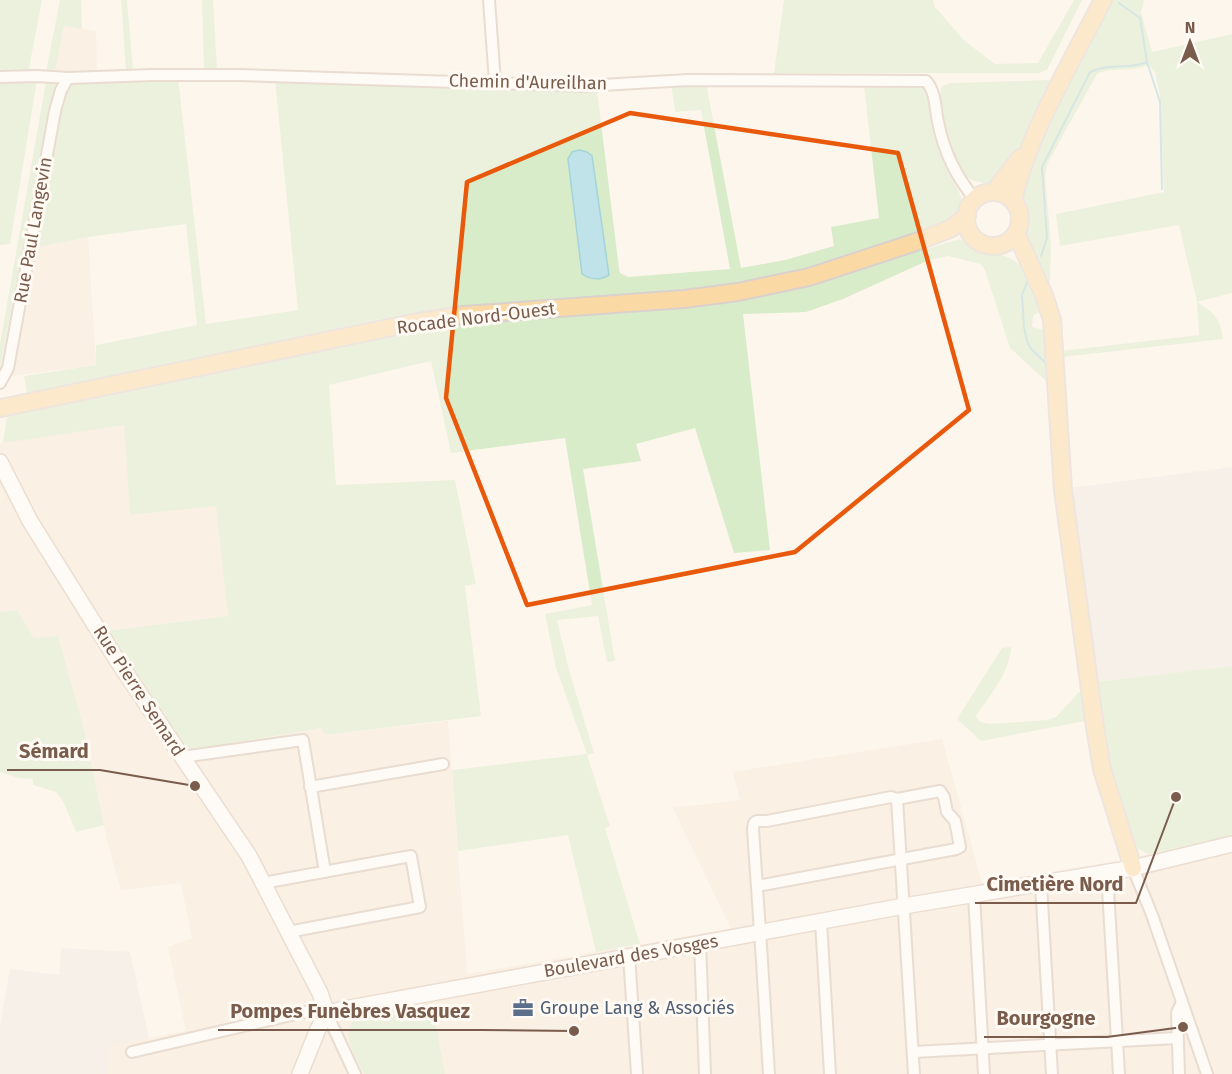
<svg xmlns="http://www.w3.org/2000/svg" width="1232" height="1074" font-family="'Fira Sans',sans-serif">
<style>
.residential{fill:#f5e8da}
.industrial{fill:#efe9e4}
.green{fill:#d8ecc9}
.water{fill:#bfe3e8;stroke:#a5d3da;stroke-width:1.5}
.lines{fill:none;stroke-linecap:round;stroke-linejoin:round}
.stream{stroke:#a5d3da;stroke-width:2}
.street-casing{stroke:#d1beb0;stroke-width:14}
.secondary-casing{stroke:#d6c0b0;stroke-width:18}
.primary-casing{stroke:#dad1cd;stroke-width:20}
.street{stroke:#fff;stroke-width:10}
.secondary{stroke:#fff;stroke-width:15}
.primary{stroke:#fbd9a5;stroke-width:16}
.marked{fill:none;stroke:#e8590c;stroke-width:4.5;stroke-linejoin:round}
.labels{text-anchor:middle;dominant-baseline:central;stroke-width:6;stroke-linejoin:round;paint-order:stroke}
.street-label{font-size:18px;fill:#7a5c4d;stroke:#fffaf3}
.service-label{font-size:18px;fill:#4e5e75;stroke:#fffaf3;text-anchor:start}
.leader{fill:none;stroke:#7a5c4d;stroke-width:2}
.callout-dot{fill:#7a5c4d;stroke:#fffaf3;stroke-width:2}
.callout-label{font-size:20px;text-anchor:middle;font-weight:bold;fill:#7a5c4d;stroke:#fffaf3;stroke-width:6;stroke-linejoin:round;paint-order:stroke}
</style>
<rect width="100%" height="100%" fill="#fdf6ec"/>
<g class="residential">
<polygon points="64,26 96,31 97,72 55,72"/>
<polygon points="88,237 96,365 5,377 0,374 0,366 24,249"/>
<polygon points="124,424 130,515 216,505 228,616 107,631 187,751 322,728 325,735 448,721 467,974 731,929 673,808 740,800 733,772 942,739 982,883 1105,864 1232,836 1232,1074 445,1074 432,1004 350,1045 364,1074 108,1074 109,1046 186,1031 168,947 192,938 181,883 121,890 108,845 83,725 58,636 34,638 17,610 0,612 0,445 3,443"/>
</g>
<g class="industrial">
<polygon points="1232,467 1232,666 1097,682 1070,488"/>
<polygon points="61,948 130,952 149,1038 110,1046 108,1074 0,1074 0,1025 10,969 59,975"/>
</g>
<g class="green">
<polygon points="0,0 42,0 27,79 37,80 10,244 0,245"/>
<polygon points="60,0 81,0 82,29 64,26 55,72 46,72"/>
<polygon points="121,0 127,0 133,69 126,70"/>
<polygon points="202,0 213,0 217,69 204,69"/>
<polygon points="784,0 933,0 935,7 965,41 995,64 1038,63 1074,0 1082,0 1047,70 1039,73 774,73"/>
<path d="M1111,0H1144L1141,12L1152,52L1232,34V293L1197,302C1214,312 1221,320 1223,339L1062,357L1061,351L1199,335L1197,302L1179,225L1060,246L1056,214L1164,192L1160,96L1155,72L1148,65C1132,73 1112,66 1097,74L1047,164L1045,177L1051,244L1050,280L1047,285L1043,278L1025,233L1030,217L1021,192L1045,130Z"/>
<polygon points="47,76 54,80 56,86 0,366 0,344"/>
<path d="M178,78L206,324L298,310L275,80L597,90L619,269L620,273L628,277L730,269L701,110L675,112L671,83H706L741,268L785,260L834,246L831,227L879,218L864,86L924,85C934,111 933,139 945,166C949,177 963,193 962,204C961,211 954,218 951,224L831,262L729,286L456,308L381,319L27,395L24,376L96,365V345L197,325L186,224L88,237L33,248L62,94L71,83Z"/>
<path d="M1053,80C1042,102 1014,169 996,180C991,184 985,184 979,182C976,181 973,181 970,179C949,168 935,107 942,86L950,83Z"/>
<path d="M960,239C990,259 1021,247 1034,289C1037,297 1040,304 1039,312L1033,316L1032,327L1044,330L1047,335L1051,380L1046,381L1010,348L985,270L980,264L949,256L929,260L843,299L806,312L743,314L770,550L734,553L695,428L636,444L641,461L583,469L615,661L607,662L598,616L557,620L569,670L594,753L587,755L610,826L605,828L640,944L596,952L568,835L458,851L452,770L587,754L556,668L545,614L592,605L565,438L451,453L431,361L329,385L336,485L455,480L476,584L465,586L481,716L325,735L321,728L187,751L106,631L228,616L216,506L130,515L124,425L3,443L7,416L358,341L446,325L741,300L811,283Z"/>
<polygon points="17,610 34,638 58,636 83,725 104,825 76,832 63,801 56,792 33,785 33,779 18,778 0,772 0,612"/>
<path d="M1011,647C1010,673 990,695 976,716L980,722L990,724L1047,720L1056,717L1080,691H1082L1085,721L981,741L957,719L1002,648Z"/>
<polygon points="1232,666 1232,836 1148,854 1137,848 1107,759 1097,682"/>
<path d="M432,1003L445,1074H364C355,1054 338,1033 358,1016Z"/>
</g>
<path class="water" d="M579,150L587,152L592,156L609,275C599,281 591,280 582,274L568,159L572,152Z"/>
<g class="lines">
<g class="stream">
<polyline points="1147,62 1160,102 1162,189"/>
<path d="M1041,256L1047,238L1042,167L1090,72C1108,63 1129,70 1147,62L1140,18L1119,3"/>
<polyline points="1028,280 1022,295 1024,327 1027,341 1031,349 1048,365"/>
<polyline points="1055,493 1058,511"/>
</g>
<g class="street-casing">
<g id="street">
<polyline points="489,0 495,82"/>
<path d="M0,77L37,76L68,78L152,75H237L584,86L688,80L926,81C936,92 935,108 938,122C944,152 955,176 975,199"/>
<polyline points="0,383 8,368 55,111 61,90 68,78"/>
<polyline points="182,757 303,740 325,872"/>
<polyline points="310,787 443,764"/>
<polyline points="897,799 914,1074"/>
<polyline points="1133,868 1152,915 1207,1074"/>
<polyline points="1107,872 1119,1074"/>
<polyline points="263,883 411,856 420,907 288,932"/>
<polyline points="1041,884 1052,1074"/>
<path d="M757,886L956,849L960,847L955,821L947,812L944,797L940,791L897,799L891,797L767,821H757L754,823L753,829C759,911 764,992 769,1074"/>
<polyline points="974,895 984,1074"/>
<polyline points="821,921 830,1074"/>
<polyline points="700,943 705,1074"/>
<polyline points="629,955 637,1074"/>
<polyline points="132,1052 304,1012 327,1014 355,1074"/>
<polyline points="913,1052 1177,1038"/>
<polyline points="1179,1074 1177,1013 1182,1002"/>
</g>
</g>
<g class="secondary-casing">
<g id="secondary">
<polyline points="0,462 30,521 117,660 249,856 320,993 327,1014"/>
<polyline points="327,1014 339,1010 904,906 1133,868 1232,844"/>
<polyline points="300,1074 318,1029 327,1014"/>
</g>
</g>
<g class="primary-casing">
<g id="primary">
<polyline points="994,192 1020,158"/>
<circle cx="993" cy="219" r="27"/>
<path d="M1013,200C1029,132 1071,63 1103,0"/>
<polyline points="1016,233 1044,295 1052,320 1063,490 1095,727 1102,769 1133,868"/>
<polyline points="1,408 412,323 464,315 684,299 738,292 809,277 916,242 950,229 967,216"/>
</g>
</g>
<use href="#street" class="street"/>
<use href="#secondary" class="secondary"/>
<use href="#primary" class="primary"/>
</g>
<path d="M0 0H1232V1074H0ZM630,113L898,153L969,410L795,552L527,605L446,398L467,182Z" fill="#fdf6ec" fill-opacity=".55" fill-rule="evenodd"/>
<path class="marked" d="M630,113L898,153L969,410L795,552L527,605L446,398L467,182Z"/>
<defs>
<g id="office-bare" transform="scale(1.62)"><path d="M-6-3h4V-5.5h4V-3h4V5H-6ZM-1-4.5V-3h2v-1.5ZM-6 0V1H6V0Z" fill="#5c6f8a" stroke="#fffaf3" stroke-width="2.5" paint-order="stroke"/></g>
</defs>
<g fill-rule="evenodd">
<use href="#office-bare" x="523" y="1008"/>
</g>
<g class="labels">
<g class="street-label">
<text transform="translate(528 82) rotate(1)">Chemin d'Aureilhan</text>
<text transform="translate(33 230) rotate(-80)">Rue Paul Langevin</text>
<text transform="translate(476 318) rotate(-7)">Rocade Nord-Ouest</text>
<text transform="translate(139 691) rotate(57)">Rue Pierre Semard</text>
<text transform="translate(631 956) rotate(-10)">Boulevard des Vosges</text>
</g>
<g class="service-label">
<text x="540" y="1008">Groupe Lang &amp; Associés</text>
</g>
</g>
<path class="leader" d="M195 786L100 770H7M1176 797L1136 903H975M574 1031L482 1030H218M1183 1027L1107 1037H984"/>
<g class="callout-dot">
<circle cx="195" cy="786" r="6"/>
<circle cx="1176" cy="797" r="6"/>
<circle cx="574" cy="1031" r="6"/>
<circle cx="1183" cy="1027" r="6"/>
</g>
<g class="callout-label">
<text x="54" y="758">Sémard</text>
<text x="1055" y="891">Cimetière Nord</text>
<text x="350" y="1018">Pompes Funèbres Vasquez</text>
<text x="1046" y="1025">Bourgogne</text>
</g>
<g transform="translate(1190 42)" stroke="#fffaf3" stroke-width="4.5" paint-order="stroke">
<path d="M0-4.5L10 22L0 15L-10 22Z" fill="#7a5c4d"/>
<text y="-9" font-size="16" font-weight="bold" text-anchor="middle" fill="#7a5c4d">N</text>
</g>
</svg>
